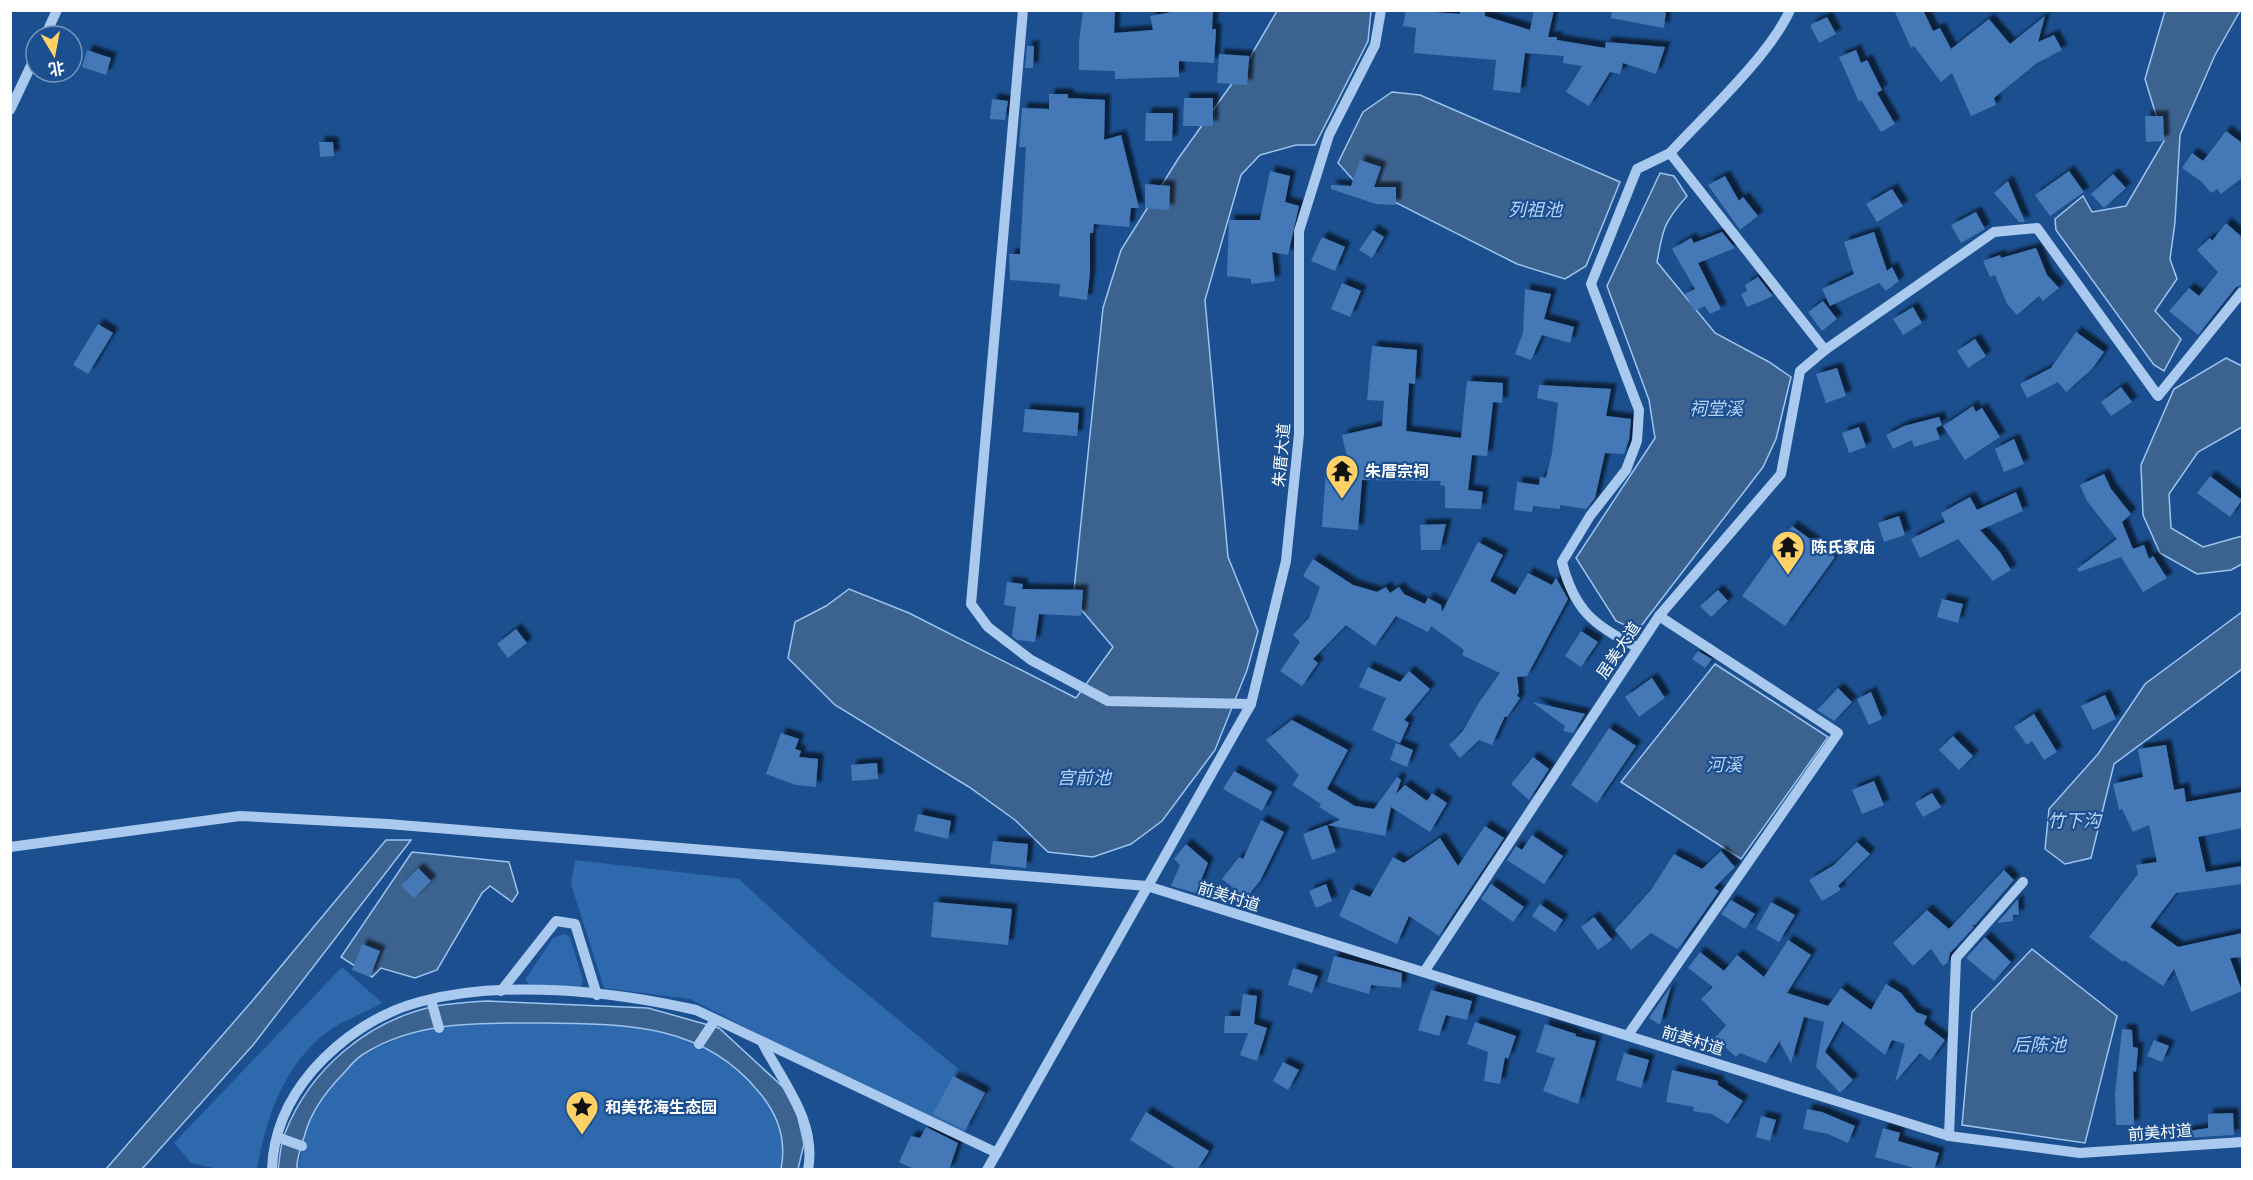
<svg xmlns="http://www.w3.org/2000/svg" width="2253" height="1180" font-family="'PT Sans','Noto Sans SC',sans-serif">
<style>
.green{fill:#2e69ad}
.water{fill:#3c6290;stroke:#9cc4f0;stroke-width:1.5}
.building{fill:#4478b7;filter:url(#shadow)}
.lines{fill:none;stroke-linecap:round;stroke-linejoin:round}
.minor{stroke:#a9c9ee;stroke-width:10}
.labels{text-anchor:middle;dominant-baseline:central;stroke-width:4.5;stroke-linejoin:round;paint-order:stroke}
.street-label{font-size:16px;fill:#fff;stroke:#1b4f8f}
.poi-label{font-size:16px;font-weight:bold;fill:#fff;stroke:#1b4f8f;text-anchor:start}
.water-label{font-size:18px;font-style:italic;fill:#b5d3f5;stroke:#1b4f8f}
</style>
<defs>
<filter id="shadow"><feDropShadow dx="5.5" dy="-5.5" stdDeviation="1.5" flood-color="#0009"/></filter>
</defs>
<rect width="100%" height="100%" fill="#1b4f8f"/>
<g class="green">
<polygon points="575,860 739,879 833,966 989,1094 964,1132 782,1046 690,999 604,988 571,884"/>
<polygon points="565,934 570,937 583,981 580,990 532,986 525,980 553,938"/>
<path d="M342,967L382,1003C366,1013 348,1018 333,1028C286,1059 266,1116 257,1169H218L191,1163L174,1143Z"/>
<path d="M465,1023C564,1023 687,1006 758,1090C778,1114 787,1138 781,1169L297,1170L308,1123L324,1093L361,1055L410,1033Z"/>
</g>
<g class="water">
<polygon points="1277,11 1371,11 1368,41 1315,145 1296,145 1260,155 1241,175 1205,300 1228,557 1258,631 1247,670 1215,750 1162,821 1131,844 1093,857 1048,852 1015,820 969,787 835,705 788,658 795,622 826,606 849,589 909,613 1076,698 1113,647 1073,600 1103,308 1121,250 1178,159 1246,64"/>
<polygon points="2165,11 2240,11 2215,55 2180,135 2175,222 2170,259 2177,279 2155,311 2181,339 2164,371 2154,365 2056,230 2055,219 2083,196 2092,212 2126,206 2164,141 2145,79"/>
<polygon points="1392,92 1420,95 1620,182 1586,266 1565,279 1517,264 1355,182 1338,163 1363,112"/>
<path d="M1660,173L1674,176L1687,196C1664,222 1663,228 1657,262L1715,333L1769,362L1791,377L1776,439L1763,467L1641,626H1627L1616,621L1576,558L1655,438L1649,400L1607,286Z"/>
<polygon points="2226,358 2242,366 2242,427 2198,452 2169,494 2171,528 2203,547 2242,536 2242,564 2231,570 2197,574 2160,553 2143,515 2141,465 2174,389"/>
<polygon points="2242,612 2242,669 2114,764 2091,858 2065,864 2045,849 2049,809 2098,754 2145,684"/>
<polygon points="1715,664 1828,737 1741,859 1621,782"/>
<polygon points="386,840 411,840 253,1045 142,1169 106,1169 253,1000"/>
<polygon points="412,852 509,862 518,893 512,902 490,886 482,893 437,970 415,978 381,968 372,977 341,957"/>
<polygon points="2032,949 2117,1016 2085,1143 1962,1125 1972,1012"/>
<path d="M487,1001L648,1008L719,1028L783,1087L797,1113L804,1144L798,1169H781C787,1139 778,1114 758,1091C702,1023 624,1024 542,1023C481,1023 416,1020 362,1055C354,1060 347,1070 340,1077C324,1094 311,1112 305,1134C302,1145 296,1158 297,1169L278,1170C280,1158 280,1144 285,1133C310,1069 368,1020 436,1006C453,1003 470,1002 487,1001Z"/>
</g>
<g class="building">
<polygon points="1083,10 1115,10 1114,33 1153,30 1150,16 1183,10 1213,10 1212,29 1216,29 1214,63 1179,61 1179,77 1115,79 1115,71 1079,70 1079,42"/>
<polygon points="1406,10 1460,14 1460,10 1485,10 1485,16 1530,30 1534,10 1554,10 1548,37 1557,37 1557,40 1605,48 1606,42 1665,47 1656,74 1623,63 1620,74 1610,72 1589,106 1566,92 1582,66 1563,63 1564,56 1525,53 1520,93 1493,90 1496,60 1414,53 1416,28 1403,26"/>
<polygon points="1612,10 1666,10 1664,28 1611,18"/>
<polygon points="1894,10 1923,10 1933,31 1940,28 1951,49 1989,19 2010,44 2045,16 2038,42 2054,35 2062,50 2037,63 1994,98 1996,105 1971,116 1952,73 1941,82 1914,46 1911,48"/>
<polygon points="1827,17 1836,34 1819,43 1810,25"/>
<polygon points="1027,46 1034,46 1033,68 1025,68"/>
<polygon points="87,50 111,58 106,75 82,67"/>
<polygon points="1856,50 1861,63 1867,60 1882,90 1877,93 1895,124 1881,132 1861,100 1859,102 1839,57"/>
<polygon points="1219,54 1249,56 1247,85 1217,83"/>
<polygon points="1049,94 1068,94 1068,98 1105,100 1104,140 1121,135 1139,208 1131,208 1129,227 1094,224 1093,233 1090,233 1090,272 1087,300 1059,296 1060,284 1010,280 1009,254 1020,254 1026,147 1019,147 1022,108 1049,109"/>
<polygon points="1184,98 1213,98 1213,126 1183,126"/>
<polygon points="992,99 1008,101 1005,120 990,119"/>
<polygon points="1146,113 1173,113 1172,141 1145,141"/>
<polygon points="2145,116 2163,116 2164,141 2146,142"/>
<polygon points="2226,131 2242,143 2242,178 2221,194 2217,189 2211,193 2202,182 2182,168 2192,153 2203,161"/>
<polygon points="319,142 333,142 334,156 320,157"/>
<polygon points="1360,160 1381,167 1374,187 1396,187 1396,205 1376,204 1331,189 1331,185 1351,186"/>
<polygon points="1270,171 1290,176 1285,202 1299,206 1288,255 1272,252 1275,281 1251,284 1251,279 1227,276 1229,220 1260,220"/>
<polygon points="2069,171 2084,192 2050,216 2035,195"/>
<polygon points="2113,174 2126,188 2104,208 2091,194"/>
<polygon points="1725,176 1739,201 1743,197 1758,216 1740,230 1708,185"/>
<polygon points="2008,181 2025,222 2019,222 1994,193"/>
<polygon points="1145,184 1170,186 1169,210 1145,208"/>
<polygon points="1892,189 1903,206 1877,222 1866,204"/>
<polygon points="1976,212 1985,229 1961,243 1951,225"/>
<polygon points="2226,223 2242,237 2242,285 2236,287 2198,335 2169,311 2189,288 2199,296 2218,272 2197,250 2210,238 2212,241"/>
<polygon points="1373,230 1384,237 1372,258 1359,250"/>
<polygon points="1722,232 1735,248 1698,263 1721,309 1710,314 1705,306 1694,311 1685,294 1695,289 1672,249 1691,238 1694,243"/>
<polygon points="1874,232 1887,271 1892,267 1899,281 1886,291 1879,283 1830,306 1822,289 1854,274 1844,242"/>
<polygon points="1322,237 1345,247 1335,271 1311,261"/>
<polygon points="2036,248 2047,275 2059,288 2043,301 2039,296 2017,315 2007,304 1995,275 1990,277 1983,261 2000,255 2001,258"/>
<polygon points="1758,277 1773,296 1747,307 1741,294 1747,291 1745,285"/>
<polygon points="1342,283 1361,291 1350,317 1331,309"/>
<polygon points="1525,289 1551,294 1544,319 1574,327 1570,343 1542,335 1531,360 1515,354 1523,333"/>
<polygon points="1823,301 1837,319 1822,331 1808,312"/>
<polygon points="1913,307 1922,323 1903,335 1893,319"/>
<polygon points="98,324 113,333 88,374 73,365"/>
<polygon points="2076,332 2104,352 2092,369 2066,392 2058,382 2027,398 2020,384 2051,368"/>
<polygon points="1975,339 1986,356 1968,368 1957,351"/>
<polygon points="1372,346 1417,350 1415,384 1409,383 1406,431 1461,438 1467,381 1503,383 1502,403 1493,402 1487,456 1472,455 1468,490 1483,492 1481,509 1445,508 1445,486 1440,485 1441,481 1362,480 1358,530 1322,527 1326,470 1350,472 1342,435 1382,426 1384,401 1367,400"/>
<polygon points="1837,368 1846,396 1826,403 1816,374"/>
<polygon points="1539,385 1611,389 1606,416 1631,419 1629,440 1624,454 1605,453 1595,498 1586,509 1560,505 1560,509 1533,506 1532,512 1514,510 1517,482 1539,485 1540,477 1546,478 1552,453 1558,403 1537,398"/>
<polygon points="2121,387 2132,402 2111,416 2101,402"/>
<polygon points="1973,406 1976,412 1982,408 2000,437 1965,460 1943,426"/>
<polygon points="1025,409 1079,413 1077,436 1023,432"/>
<polygon points="1939,417 1942,425 1936,428 1940,439 1914,447 1912,440 1893,449 1886,435 1904,426"/>
<polygon points="1859,427 1866,447 1849,453 1842,433"/>
<polygon points="2014,439 2024,464 2004,472 1995,449"/>
<polygon points="2104,474 2111,489 2131,514 2122,522 2133,549 2144,545 2149,559 2153,556 2167,578 2143,592 2121,557 2079,572 2077,569 2117,539 2087,501 2080,485"/>
<polygon points="2210,476 2242,500 2230,517 2197,493"/>
<polygon points="2016,492 2023,511 1980,530 2000,552 2011,570 1993,581 1958,539 1920,558 1911,539 1945,522 1941,513 1970,497 1977,510"/>
<polygon points="1899,516 1905,535 1884,542 1878,523"/>
<polygon points="1446,524 1440,550 1421,550 1420,525"/>
<polygon points="1792,526 1835,557 1785,626 1742,596"/>
<polygon points="1478,542 1503,555 1490,581 1515,595 1528,573 1552,585 1556,578 1568,599 1527,676 1517,677 1519,692 1517,696 1520,698 1507,717 1505,716 1492,745 1479,740 1460,758 1449,745 1463,731 1478,704 1500,673 1462,655 1464,650 1431,626 1428,632 1396,616 1375,646 1346,625 1313,659 1318,663 1302,686 1280,671 1300,642 1293,635 1309,618 1320,587 1303,576 1313,559 1353,585 1377,592 1386,587 1390,593 1399,587 1404,594 1425,604 1428,598 1441,605 1442,612"/>
<polygon points="1007,582 1023,584 1022,589 1083,590 1081,616 1039,614 1035,642 1017,640 1012,636 1016,607 1004,605"/>
<polygon points="1718,590 1728,601 1711,617 1700,606"/>
<polygon points="1942,599 1963,604 1958,623 1937,617"/>
<polygon points="516,629 527,643 508,658 497,644"/>
<polygon points="1581,631 1598,642 1581,667 1565,656"/>
<polygon points="1698,651 1712,659 1705,668 1692,659"/>
<polygon points="1368,667 1400,682 1409,671 1430,689 1404,720 1409,723 1400,743 1372,730 1386,698 1359,687"/>
<polygon points="1652,678 1665,698 1639,717 1625,697"/>
<polygon points="1838,688 1852,702 1834,721 1817,710"/>
<polygon points="1871,692 1882,719 1869,725 1857,699"/>
<polygon points="2105,695 2116,719 2093,730 2081,706"/>
<polygon points="1532,702 1585,714 1573,733 1563,731 1565,726"/>
<polygon points="2034,714 2057,752 2044,760 2032,741 2027,745 2014,727"/>
<polygon points="1292,720 1348,750 1327,789 1355,806 1374,809 1397,777 1401,780 1396,794 1405,785 1427,801 1432,793 1447,803 1430,832 1391,807 1385,836 1328,825 1340,820 1319,807 1321,804 1292,785 1299,775 1266,740"/>
<polygon points="1609,728 1636,746 1597,803 1571,785"/>
<polygon points="781,733 799,739 795,749 801,751 799,757 818,759 816,787 796,785 766,774"/>
<polygon points="1953,736 1973,756 1959,770 1939,750"/>
<polygon points="1396,743 1413,750 1407,767 1390,760"/>
<polygon points="2166,745 2174,790 2184,788 2186,802 2242,792 2242,828 2198,837 2206,872 2242,866 2242,884 2176,893 2150,927 2178,947 2242,933 2242,957 2230,958 2242,991 2191,1012 2174,969 2163,986 2124,960 2123,962 2089,937 2138,874 2136,865 2157,862 2149,825 2133,832 2122,809 2119,810 2113,784 2143,777 2138,749"/>
<polygon points="1533,757 1549,769 1529,800 1511,784"/>
<polygon points="877,763 878,779 852,781 851,765"/>
<polygon points="1234,771 1272,792 1262,811 1223,789"/>
<polygon points="1874,781 1884,805 1862,814 1852,790"/>
<polygon points="1932,793 1941,807 1923,817 1915,803"/>
<polygon points="918,814 951,821 948,839 914,831"/>
<polygon points="1261,820 1284,832 1260,881 1246,898 1222,879 1239,857 1243,859"/>
<polygon points="1327,825 1336,852 1312,860 1303,834"/>
<polygon points="1485,826 1504,838 1439,936 1409,916 1397,944 1339,916 1351,889 1370,897 1393,857 1404,863 1440,838 1458,866"/>
<polygon points="1532,835 1563,856 1544,884 1507,860 1516,846 1522,850"/>
<polygon points="993,841 1028,844 1026,868 990,864"/>
<polygon points="1857,842 1870,854 1838,886 1841,890 1822,901 1809,880 1834,865"/>
<polygon points="1186,844 1208,863 1196,893 1171,886 1180,865 1174,859"/>
<polygon points="1721,851 1735,867 1714,888 1719,891 1681,945 1677,949 1651,933 1631,950 1615,930 1651,890 1674,854 1702,869"/>
<polygon points="418,868 431,881 414,898 401,886"/>
<polygon points="2004,870 2014,880 1975,925 1972,925 1974,927 1950,953 1948,962 1943,966 1931,949 1913,966 1893,943 1927,910 1949,929"/>
<polygon points="1326,884 1332,901 1316,908 1309,891"/>
<polygon points="1491,884 1524,907 1513,922 1481,899"/>
<polygon points="2018,899 2019,915 2013,915 2013,921 1997,923"/>
<polygon points="1731,900 1755,914 1745,929 1721,914"/>
<polygon points="934,902 1012,909 1008,945 931,937"/>
<polygon points="1771,902 1795,915 1779,942 1756,929"/>
<polygon points="1540,904 1563,920 1555,932 1532,916"/>
<polygon points="1594,917 1612,940 1598,950 1581,927"/>
<polygon points="1985,937 2011,962 1994,981 1966,958"/>
<polygon points="1788,940 1811,955 1787,993 1828,1006 1841,988 1871,1010 1886,984 1901,993 1916,1012 1927,1016 1924,1024 1945,1040 1930,1061 1920,1053 1895,1082 1905,1044 1892,1040 1885,1055 1842,1021 1825,1052 1853,1080 1840,1093 1816,1067 1824,1022 1804,1017 1791,1063 1780,1043 1781,1039 1766,1063 1740,1053 1736,1057 1715,1038 1726,1025 1701,999 1713,987 1688,968 1700,952 1724,971 1737,955 1764,977"/>
<polygon points="362,944 380,951 370,977 352,970"/>
<polygon points="1334,956 1402,973 1401,988 1371,985 1369,994 1327,982"/>
<polygon points="1293,968 1318,976 1312,993 1288,985"/>
<polygon points="1671,986 1660,1025 1649,1018"/>
<polygon points="1431,990 1472,1001 1467,1020 1446,1015 1439,1036 1418,1030"/>
<polygon points="1243,994 1257,996 1254,1024 1267,1028 1257,1061 1240,1055 1248,1033 1224,1033 1225,1016 1240,1016"/>
<polygon points="1475,1022 1516,1036 1508,1059 1505,1057 1500,1084 1484,1081 1488,1052 1467,1044"/>
<polygon points="1545,1024 1576,1034 1575,1036 1596,1041 1578,1104 1543,1091 1555,1058 1536,1052"/>
<polygon points="2122,1029 2132,1030 2133,1047 2138,1048 2136,1072 2133,1071 2134,1125 2116,1125 2115,1094"/>
<polygon points="2154,1040 2169,1046 2162,1062 2147,1056"/>
<polygon points="1624,1053 1649,1060 1641,1088 1616,1080"/>
<polygon points="1283,1062 1299,1070 1288,1090 1273,1081"/>
<polygon points="1672,1070 1718,1081 1718,1085 1743,1101 1728,1124 1712,1114 1693,1111 1694,1107 1666,1102"/>
<polygon points="953,1076 985,1093 965,1130 933,1114"/>
<polygon points="1807,1109 1822,1112 1855,1126 1848,1143 1828,1134 1803,1129"/>
<polygon points="1146,1112 1209,1151 1197,1170 1178,1170 1130,1140"/>
<polygon points="2233,1113 2234,1135 2184,1138 2183,1132 2208,1128 2208,1114"/>
<polygon points="1761,1116 1776,1120 1770,1141 1756,1137"/>
<polygon points="926,1127 958,1143 949,1170 916,1170 899,1162 911,1136 920,1138"/>
<polygon points="1883,1128 1900,1133 1898,1141 1939,1153 1934,1170 1921,1170 1875,1157"/>
</g>
<g class="lines">
<g class="minor">
<polyline points="1023,10 971,604 988,627 1031,660 1108,701 1251,704"/>
<polyline points="45,36 57,10"/>
<polyline points="10,110 36,55"/>
<path d="M1670,153C1705,115 1770,55 1790,10"/>
<path d="M1637,647C1594,626 1574,610 1562,562L1590,516L1626,470L1637,441L1639,410L1591,284L1637,169L1670,153L1825,350"/>
<polyline points="10,847 240,816 388,824 1147,886 1949,1136 2080,1153 2242,1142"/>
<polyline points="1424,972 1659,616 1781,474 1800,371 1825,350 1994,232 2037,228 2158,396 2242,292"/>
<polyline points="501,991 556,921 575,924 597,995"/>
<polyline points="431,1000 439,1028"/>
<polyline points="1628,1035 1838,733 1659,616"/>
<polyline points="699,1044 715,1020"/>
<path d="M763,1044C784,1084 817,1122 808,1170"/>
<polyline points="1949,1136 1956,958 2023,882"/>
<polyline points="277,1137 302,1146"/>
<path d="M272,1170C273,1132 288,1099 313,1070C340,1039 378,1013 419,1002C503,979 611,991 696,1010L997,1153"/>
<polyline points="987,1170 1251,704 1286,561 1299,434 1299,231 1329,135 1375,45 1381,10"/>
</g>
</g>
<defs>
<g id="temple-pin" transform="scale(1.725)"><path d="M0 17L-7.5 6A9.5 9.5 0 1 1 7.5 6Z" fill="#ffd166" stroke="#1b4f8f"/><path d="M0-6L5-2H3V0L6.5 2.5H4V6H1.5V3h-3V6H-4V2.5H-6.5L-3 0V-2H-5Z" fill="#111"/></g>
<g id="sight-pin" transform="scale(1.725)"><path d="M0 17L-7.5 6A9.5 9.5 0 1 1 7.5 6Z" fill="#ffd166" stroke="#1b4f8f"/><path d="M0-6L1.8-2.2L6-1.7L2.9 1.2L3.7 5.4L0 3.3L-3.7 5.4L-2.9 1.2L-6-1.7L-1.8-2.2Z" fill="#111"/></g>
</defs>
<g fill-rule="evenodd">
<use href="#temple-pin" x="1342" y="471"/>
<use href="#temple-pin" x="1788" y="547"/>
<use href="#sight-pin" x="582" y="1107"/>
</g>
<g class="labels">
<g class="street-label">
<text transform="translate(1281 455) rotate(-85)">朱厝大道</text>
<text transform="translate(1618 650) rotate(-56)">居美大道</text>
<text transform="translate(1229 896) rotate(17)">前美村道</text>
<text transform="translate(1693 1040) rotate(17)">前美村道</text>
<text transform="translate(2160 1132) rotate(-4)">前美村道</text>
</g>
<g class="poi-label">
<text x="1365" y="471">朱厝宗祠</text>
<text x="1811" y="547">陈氏家庙</text>
<text x="605" y="1107">和美花海生态园</text>
</g>
<g class="water-label">
<text x="1535" y="209">列祖池</text>
<text x="1716" y="408">祠堂溪</text>
<text x="1724" y="764">河溪</text>
<text x="1084" y="777">宫前池</text>
<text x="2074" y="820">竹下沟</text>
<text x="2039" y="1044">后陈池</text>
</g>
</g>
<rect width="2253" height="1180" fill="none" stroke="#ffffff" stroke-width="24"/>
<g transform="translate(54 54) rotate(170)"><circle r="28" fill="#1b4f8f" stroke="#7695bc" stroke-width="1.5"/>
<path d="M0-4.5L10 22L0 15L-10 22Z" fill="#ffd166"/>
<text y="-9" font-size="16" font-weight="bold" text-anchor="middle" fill="#ffffff">北</text>
</g>
</svg>
